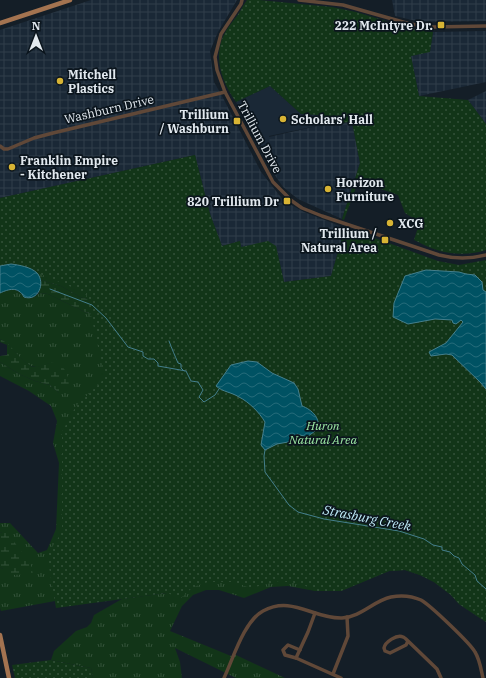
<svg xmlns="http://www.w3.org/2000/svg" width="486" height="678" font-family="'IBM Plex Serif',serif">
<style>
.built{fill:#1a2836}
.industrial{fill:url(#industrial-grid)}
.grass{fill:url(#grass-tufts)}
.wetland{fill:url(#wetland-marsh)}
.park{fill:url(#park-dots)}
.water{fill:url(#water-waves);stroke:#447f8d}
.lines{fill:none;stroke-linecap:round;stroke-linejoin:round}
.stream{stroke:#447f8d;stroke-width:1}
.minor{stroke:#604838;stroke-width:3.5}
.major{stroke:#a37350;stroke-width:4.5}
.poi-dot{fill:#d8b434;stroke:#0b151d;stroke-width:1.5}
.labels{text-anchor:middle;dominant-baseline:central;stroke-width:3.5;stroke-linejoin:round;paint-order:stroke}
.poi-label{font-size:12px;font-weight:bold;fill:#e2e9ef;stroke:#0b151d;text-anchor:start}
.street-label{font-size:12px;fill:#e2e9ef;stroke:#0b151d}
.park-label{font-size:12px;font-style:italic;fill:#9deaa5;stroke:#0b151d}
.water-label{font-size:13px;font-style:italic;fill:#c1edfa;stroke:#0b151d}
</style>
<defs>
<pattern id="industrial-grid" width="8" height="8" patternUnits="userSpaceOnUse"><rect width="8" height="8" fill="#1a2836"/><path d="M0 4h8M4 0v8" fill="none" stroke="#303d4a"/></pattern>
<pattern id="grass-tufts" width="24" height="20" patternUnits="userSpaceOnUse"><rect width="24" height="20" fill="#123518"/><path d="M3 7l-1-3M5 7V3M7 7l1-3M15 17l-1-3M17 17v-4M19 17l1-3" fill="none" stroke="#34523a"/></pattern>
<pattern id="wetland-marsh" width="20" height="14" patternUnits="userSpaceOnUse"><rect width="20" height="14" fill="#123518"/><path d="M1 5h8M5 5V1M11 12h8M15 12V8" fill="none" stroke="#34523a"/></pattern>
<pattern id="park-dots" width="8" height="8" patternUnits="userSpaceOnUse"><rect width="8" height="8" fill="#123518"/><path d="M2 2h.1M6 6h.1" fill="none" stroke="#34523a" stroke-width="1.8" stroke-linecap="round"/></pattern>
<pattern id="water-waves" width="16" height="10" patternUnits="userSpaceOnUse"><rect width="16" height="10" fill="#005263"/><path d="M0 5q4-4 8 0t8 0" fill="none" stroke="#256b7a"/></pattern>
</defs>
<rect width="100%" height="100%" fill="#141e27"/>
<polygon class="built" points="270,86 301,114 318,115 326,124 269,136 271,144 258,146 236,102"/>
<g class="industrial">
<polygon points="91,0 237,0 218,32 210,51 214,82 222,96 261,172 284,201 304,212 345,228 331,276 284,282 276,246 241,247 240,241 222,246 210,214 195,155 0,198 0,30"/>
<polygon points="392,0 486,0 486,21 421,22 395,16"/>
<polygon points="486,31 486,82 419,96 411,56 430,51 433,32"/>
<polygon points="486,91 486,124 468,100"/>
<polygon points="335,122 339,124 352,122 360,163 342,219 298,199 283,187 272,171 258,146 270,144 269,137"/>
</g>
<g class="grass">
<polygon points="0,255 94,281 90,300 80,297 61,286 40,280 39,276 11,264 0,266"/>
<path d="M10,289C16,289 21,292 24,297C30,299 34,298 39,293L48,294L85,312L101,316L118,400L64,546L52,569L55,601L1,611L0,608V567L3,569L2,532L0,533V523H10L38,553L47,550L56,529L59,463L53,443L57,421L51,406L29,391L0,376V362L19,374L35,381L50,385L59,393L50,363C46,364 42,366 38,367C23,368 13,345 0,339V293Z"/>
<polygon points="143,482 385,541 486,622 459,604 451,595 434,582 420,575 405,570 389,571 341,591 315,591 288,586 271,587 244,598 219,590 206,590 193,595 182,606 170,631 231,656 236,655 285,678 236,678 175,648 180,662 182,678 93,678 91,668 51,660 54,651 76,631 87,627 91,623 94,615 122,599 167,593"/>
</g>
<g class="wetland">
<polygon points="40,280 61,286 80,297 90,300 101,316 85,312 48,294 39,293"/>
<path d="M0,339C13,345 18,359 31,366C37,369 43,364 49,363C66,361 71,379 68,392L59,393L50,385L35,381L19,374L0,362V356L7,355V345L0,342Z"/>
<polygon points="2,532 7,532 31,565 33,574 12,575 0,567 0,533"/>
</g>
<g class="park">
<path d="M247,0H259L332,7L356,12L409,28L433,32L430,52L411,56L419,96L468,100L486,124V250C471,255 452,255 437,250C429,248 421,243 414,240L419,224L416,220L405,213L398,195L381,189L374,184L358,182L344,220L342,219L360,163L352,122C343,123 335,122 326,124L318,115L301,114L270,86L236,102C221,81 212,55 226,31C229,26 233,21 237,16C241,11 243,5 247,0Z"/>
<polygon points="195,155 210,214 222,246 240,241 241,247 268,241 276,246 284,282 331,276 345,228 383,241 438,261 459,265 486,260 486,622 459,604 451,595 434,582 420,575 405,570 389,571 341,591 315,591 302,584 279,581 251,588 232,582 208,582 193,587 181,598 167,593 56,608 49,567 49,552 62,532 62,432 76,406 105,378 86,293 21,266 0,264 0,198"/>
<polygon points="51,660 91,668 93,678 15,678 12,665"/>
</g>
<g class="water">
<path d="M11,264C19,265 31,267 37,273C46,283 38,302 24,297C18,286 9,289 0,293V266Z"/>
<polygon points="426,270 459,272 466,274 475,275 482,282 483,290 486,292 486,389 480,382 452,355 446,354 431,356 429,352 446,343 463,322 461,320 456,324 453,323 452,320 435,319 408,324 393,317 394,303 405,276"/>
<path d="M248,361L257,362L272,373L294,383L298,389L302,406C311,409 324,420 315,431C313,433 309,435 307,437L297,434L288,442L277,444L265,450L261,445L265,422C259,412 249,402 239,397C231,392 223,392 216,386L231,365Z"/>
</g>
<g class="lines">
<g class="stream">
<polyline points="50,289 92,305 106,318 128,347 143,352 143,356 148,359 154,359 158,363 158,366 186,371 191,381 198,382 203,390 199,397 204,402 215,395 219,389"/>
<path d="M169,341C172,349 175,356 178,363L181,364V368L184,371"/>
<polyline points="265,450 264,456 265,472 289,505 298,512 324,519 399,531 424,539 433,545 442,547 442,550 450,552 454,556 459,558 462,564 475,575 477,581 486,589"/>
</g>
<g class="minor">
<path d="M242,0L241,4L221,34L215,57L217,70L225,92L273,182L292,201L302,208L322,216L439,255C455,259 470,259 486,255"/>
<polyline points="299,0 343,5 410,24 433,27 486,26"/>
<polyline points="0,146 4,149 8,149 34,138 53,133 225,92"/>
<path d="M408,641L406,645L390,653L385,651L384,648C385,642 397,634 403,637C404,637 408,641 408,641L437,669L441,678"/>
<polyline points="300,650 288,645 283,650 285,655 296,658 341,678"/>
<polyline points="296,658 308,632 315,613"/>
<polyline points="333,674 348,636 347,617"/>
<path d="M224,678C233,659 244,621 263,611C292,595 313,619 342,618C361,617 373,601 391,597C401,595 412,596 421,600C430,605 470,643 475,652C480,660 481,670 483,678"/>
</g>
<g class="major">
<polyline points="0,23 70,0"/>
<polyline points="0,635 9,678"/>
</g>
</g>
<g class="poi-dot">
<rect x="437" y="21" width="8" height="8" rx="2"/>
<circle cx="60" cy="81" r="4"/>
<circle cx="283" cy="119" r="4"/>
<rect x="233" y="117" width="8" height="8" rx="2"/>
<circle cx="12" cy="167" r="4"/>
<circle cx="328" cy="189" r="4"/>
<rect x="283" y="197" width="8" height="8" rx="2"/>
<circle cx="390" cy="223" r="4"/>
<rect x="381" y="236" width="8" height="8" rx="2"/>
</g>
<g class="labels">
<g class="poi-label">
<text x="433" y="25" text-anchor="end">222 McIntyre Dr.</text>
<text x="68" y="74">Mitchell<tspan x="68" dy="14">Plastics</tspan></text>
<text x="229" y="114" text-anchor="end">Trillium<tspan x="229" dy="14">/ Washburn</tspan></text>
<text x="291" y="119">Scholars' Hall</text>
<text x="20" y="160">Franklin Empire<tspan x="20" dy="14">- Kitchener</tspan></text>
<text x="336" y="182">Horizon<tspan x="336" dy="14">Furniture</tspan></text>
<text x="279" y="201" text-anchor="end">820 Trillium Dr</text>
<text x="398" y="223">XCG</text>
<text x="377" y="233" text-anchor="end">Trillium /<tspan x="377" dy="14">Natural Area</tspan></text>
</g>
<g class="street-label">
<text transform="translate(109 109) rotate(-13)">Washburn Drive</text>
<text transform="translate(260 137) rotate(62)">Trillium Drive</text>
</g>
<g class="park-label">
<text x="323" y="425">Huron<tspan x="323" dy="14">Natural Area</tspan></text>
</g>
<g class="water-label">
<text transform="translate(367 518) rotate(11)">Strasburg Creek</text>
</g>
</g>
<g transform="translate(36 36)" stroke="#0b151d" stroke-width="3" paint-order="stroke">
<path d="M0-3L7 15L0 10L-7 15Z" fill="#e2e9ef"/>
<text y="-6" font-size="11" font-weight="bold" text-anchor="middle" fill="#e2e9ef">N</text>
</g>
</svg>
